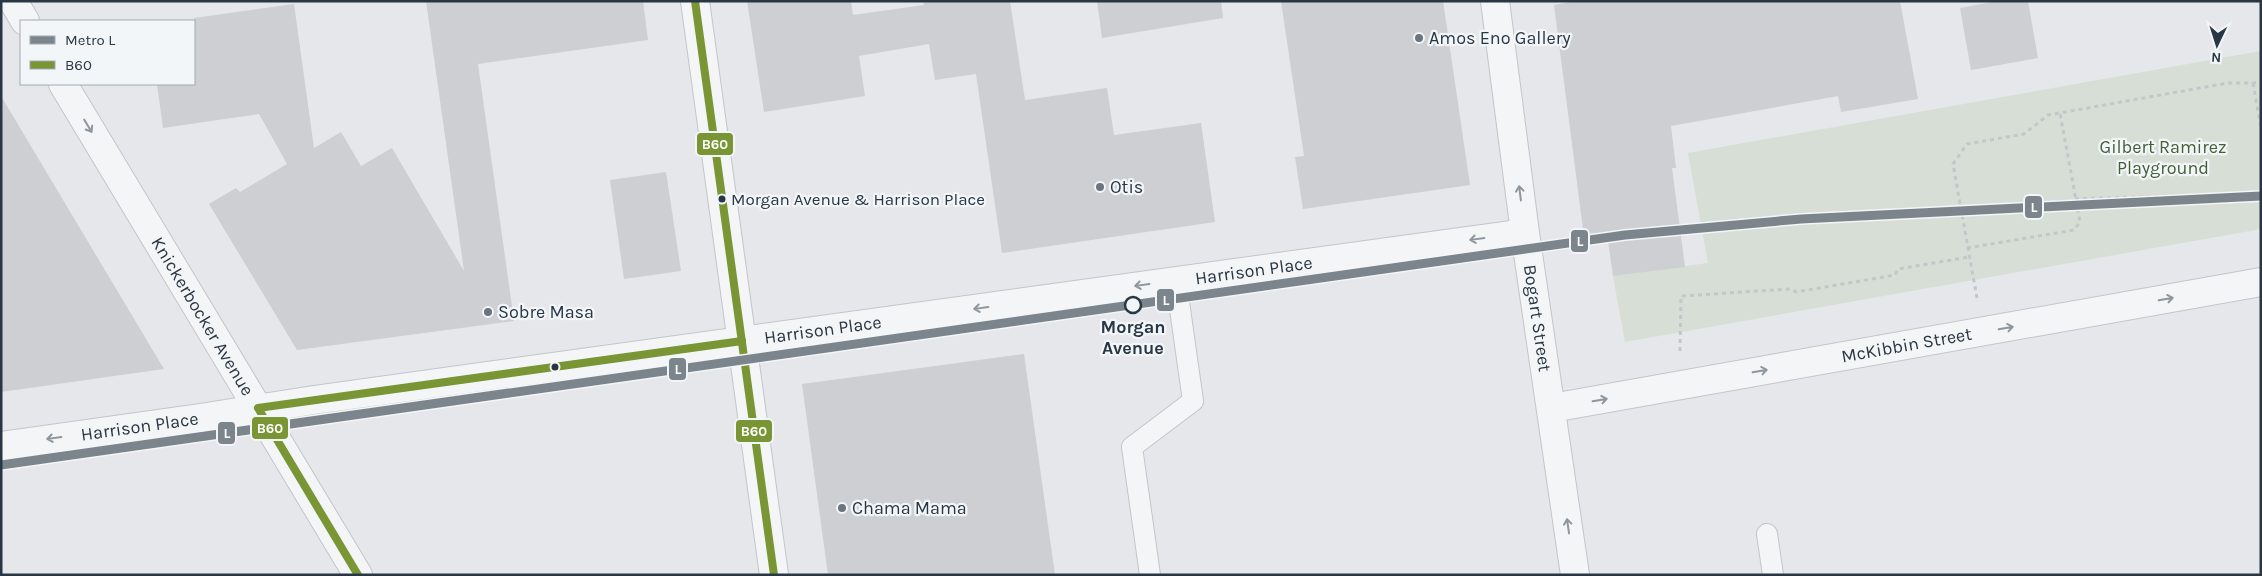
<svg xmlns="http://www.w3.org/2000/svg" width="2262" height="576" font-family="Karla,sans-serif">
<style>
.green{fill:#d6ded5}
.building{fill:#cdcfd2}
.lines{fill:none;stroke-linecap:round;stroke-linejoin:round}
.service-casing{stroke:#c3c5c8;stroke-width:22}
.minor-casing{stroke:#c3c5c8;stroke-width:30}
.path{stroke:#c3c7c9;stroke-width:3;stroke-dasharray:4 4;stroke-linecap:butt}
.service{stroke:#f4f5f6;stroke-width:20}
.minor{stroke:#f4f5f6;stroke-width:28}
.bus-1-casing{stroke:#f3f6f9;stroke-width:11}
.bus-1{stroke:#799534;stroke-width:8}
.metro-1-casing{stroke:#f3f6f9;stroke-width:12}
.metro-1{stroke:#7c858c;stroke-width:9}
.oneway{stroke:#8e969e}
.poi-dot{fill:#6b757f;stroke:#f3f6f9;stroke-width:2}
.bus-dot{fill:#293745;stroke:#f3f6f9;stroke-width:2}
.stop-dot{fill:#f3f6f9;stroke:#293745;stroke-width:2.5}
.labels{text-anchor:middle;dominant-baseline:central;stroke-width:4.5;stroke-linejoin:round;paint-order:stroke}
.bus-label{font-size:17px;fill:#293745;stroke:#f3f6f9;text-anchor:start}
.poi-label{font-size:18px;fill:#293745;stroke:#f3f6f9;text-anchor:start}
.park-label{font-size:18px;fill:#446136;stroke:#f3f6f9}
.street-label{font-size:18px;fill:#293745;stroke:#f3f6f9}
.stop-label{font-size:18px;font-weight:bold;fill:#293745;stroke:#f3f6f9}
.line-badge{stroke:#f3f6f9;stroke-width:2}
.badge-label{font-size:14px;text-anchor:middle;font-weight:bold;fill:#fff}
</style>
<rect width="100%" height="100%" fill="#e5e7ea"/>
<polygon class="green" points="2261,51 2261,229 1625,342 1613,276 1708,263 1688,153"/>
<g class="building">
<polygon points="426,1 643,1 648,40 478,64 514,321 297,350 209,204 236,188 240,192 287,164 259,114 163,128 157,84 194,84 194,18 294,4 314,148 341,132 361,166 392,148 464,271"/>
<polygon points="747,1 851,1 853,15 924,5 923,1 1010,1 1025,100 1107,88 1114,135 1201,123 1215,222 1002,253 976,74 935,80 929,44 859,56 865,96 764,112"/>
<polygon points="1097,1 1221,1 1223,18 1102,38"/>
<polygon points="1281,1 1443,1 1470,185 1303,209 1295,157 1304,156"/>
<polygon points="1577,1 1900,1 1918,99 1841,112 1838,96 1671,126 1676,168 1672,168 1685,267 1613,276 1607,234 1584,237 1554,5"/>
<polygon points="1998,1 2028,1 2038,58 1971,70 1960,8"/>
<polygon points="1,96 164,369 1,392"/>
<polygon points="666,172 681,271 624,279 610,180"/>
<polygon points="1024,354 1055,575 828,575 802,384"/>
</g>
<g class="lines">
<g class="service-casing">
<g id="service">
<polyline points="1767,534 1773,575"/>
<polyline points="1150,575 1132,447 1193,401 1176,281"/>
</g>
</g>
<g class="minor-casing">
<g id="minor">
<polyline points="13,1 25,21"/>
<polyline points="695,1 774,575"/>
<path id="s1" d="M1495,1L1525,233L1575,575"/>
<path id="s2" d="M63,84L358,575"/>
<path id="s3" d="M1552,408L2261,282"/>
<path id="s4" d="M1,446L200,418L314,400L1525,233"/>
</g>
</g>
<g class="path">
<polyline points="2253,83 2261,128"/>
<polyline points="2075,199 2261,193"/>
<polyline points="1967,248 2074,230 2080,222 2060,113"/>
<polyline points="1977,298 1953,164 1967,144 2024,134 2048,115 2228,83 2261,83"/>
<polyline points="1680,351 1681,296 1790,289 1796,292 1895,275 1898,269 1969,257"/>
</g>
<use href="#service" class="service"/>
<use href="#minor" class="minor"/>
<g class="bus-1-casing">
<g id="bus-1">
<polyline points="695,1 774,575"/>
<polyline points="358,575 258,408 742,341"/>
</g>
</g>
<use href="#bus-1" class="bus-1"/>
<g class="metro-1-casing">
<polyline id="metro-1" points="1,465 1625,235 1801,219 2261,196"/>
</g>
<use href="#metro-1" class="metro-1"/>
</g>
<defs><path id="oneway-shaft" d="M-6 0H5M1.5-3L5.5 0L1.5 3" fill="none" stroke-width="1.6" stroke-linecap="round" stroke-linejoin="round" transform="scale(1.25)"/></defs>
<g class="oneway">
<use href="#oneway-shaft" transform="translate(88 126) rotate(59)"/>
<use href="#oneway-shaft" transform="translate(1520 193) rotate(-97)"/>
<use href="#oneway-shaft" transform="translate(1477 239) rotate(172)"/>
<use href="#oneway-shaft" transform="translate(1142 285) rotate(172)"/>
<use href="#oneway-shaft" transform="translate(2166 299) rotate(-10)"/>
<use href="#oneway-shaft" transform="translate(981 308) rotate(172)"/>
<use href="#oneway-shaft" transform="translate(2006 328) rotate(-10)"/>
<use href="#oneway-shaft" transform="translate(1760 371) rotate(-10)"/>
<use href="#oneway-shaft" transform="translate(1600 400) rotate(-10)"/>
<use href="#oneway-shaft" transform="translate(54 438) rotate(172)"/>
<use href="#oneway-shaft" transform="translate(1568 526) rotate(-98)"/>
</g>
<g class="poi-dot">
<circle cx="1419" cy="38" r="5"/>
<circle cx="1100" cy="187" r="5"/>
<circle cx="488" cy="312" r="5"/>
<circle cx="842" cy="508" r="5"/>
</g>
<g class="bus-dot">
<circle cx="722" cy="199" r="4.5"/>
<circle cx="555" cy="367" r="4.5"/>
</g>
<circle class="stop-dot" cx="1133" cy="305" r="8"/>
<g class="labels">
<g class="bus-label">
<text x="731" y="199">Morgan Avenue &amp; Harrison Place</text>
</g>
<g class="poi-label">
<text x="1429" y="38">Amos Eno Gallery</text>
<text x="1110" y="187">Otis</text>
<text x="498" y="312">Sobre Masa</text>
<text x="852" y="508">Chama Mama</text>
</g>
<g class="park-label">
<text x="2163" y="147">Gilbert Ramirez<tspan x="2163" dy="21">Playground</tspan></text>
</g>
<g class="street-label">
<text stroke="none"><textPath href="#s4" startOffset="1265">Harrison Place</textPath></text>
<text stroke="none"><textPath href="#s2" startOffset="271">Knickerbocker Avenue</textPath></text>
<text stroke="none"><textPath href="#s1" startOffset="320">Bogart Street</textPath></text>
<text stroke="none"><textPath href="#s4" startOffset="830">Harrison Place</textPath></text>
<text stroke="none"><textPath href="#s3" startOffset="360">McKibbin Street</textPath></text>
<text stroke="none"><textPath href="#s4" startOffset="140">Harrison Place</textPath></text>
</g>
<g class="stop-label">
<text x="1133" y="327">Morgan<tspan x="1133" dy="21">Avenue</tspan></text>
</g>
</g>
<g class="line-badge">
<rect x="696" y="132" width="38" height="24" rx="5" fill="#799534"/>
<rect x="2024" y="195" width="19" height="24" rx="5" fill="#7c858c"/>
<rect x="1570" y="229" width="19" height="24" rx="5" fill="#7c858c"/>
<rect x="1156" y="288" width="19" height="24" rx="5" fill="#7c858c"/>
<rect x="668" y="357" width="19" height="24" rx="5" fill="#7c858c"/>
<rect x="251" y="416" width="38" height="24" rx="5" fill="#799534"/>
<rect x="735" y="419" width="38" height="24" rx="5" fill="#799534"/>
<rect x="217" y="421" width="19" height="24" rx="5" fill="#7c858c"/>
</g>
<g class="badge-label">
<text x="715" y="149">B60</text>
<text x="2034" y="212">L</text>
<text x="1580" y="246">L</text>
<text x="1166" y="305">L</text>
<text x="678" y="374">L</text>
<text x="270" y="433">B60</text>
<text x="754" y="436">B60</text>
<text x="227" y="438">L</text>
</g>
<rect width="2262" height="576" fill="none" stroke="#293745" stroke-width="5"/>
<rect x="20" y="20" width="175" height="65" fill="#f3f6f9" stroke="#a2aab1"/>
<rect x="30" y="36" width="25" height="8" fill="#7c858c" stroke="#a2aab1"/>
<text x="65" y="45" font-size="15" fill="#293745">Metro L</text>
<rect x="30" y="61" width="25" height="8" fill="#799534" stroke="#a2aab1"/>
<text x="65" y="70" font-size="15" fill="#293745">B60</text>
<g transform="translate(2217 45) rotate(184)" stroke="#f3f6f9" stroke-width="4" paint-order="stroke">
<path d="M0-4L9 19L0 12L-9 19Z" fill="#293745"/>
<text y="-8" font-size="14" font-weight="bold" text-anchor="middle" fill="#293745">N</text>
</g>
</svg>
